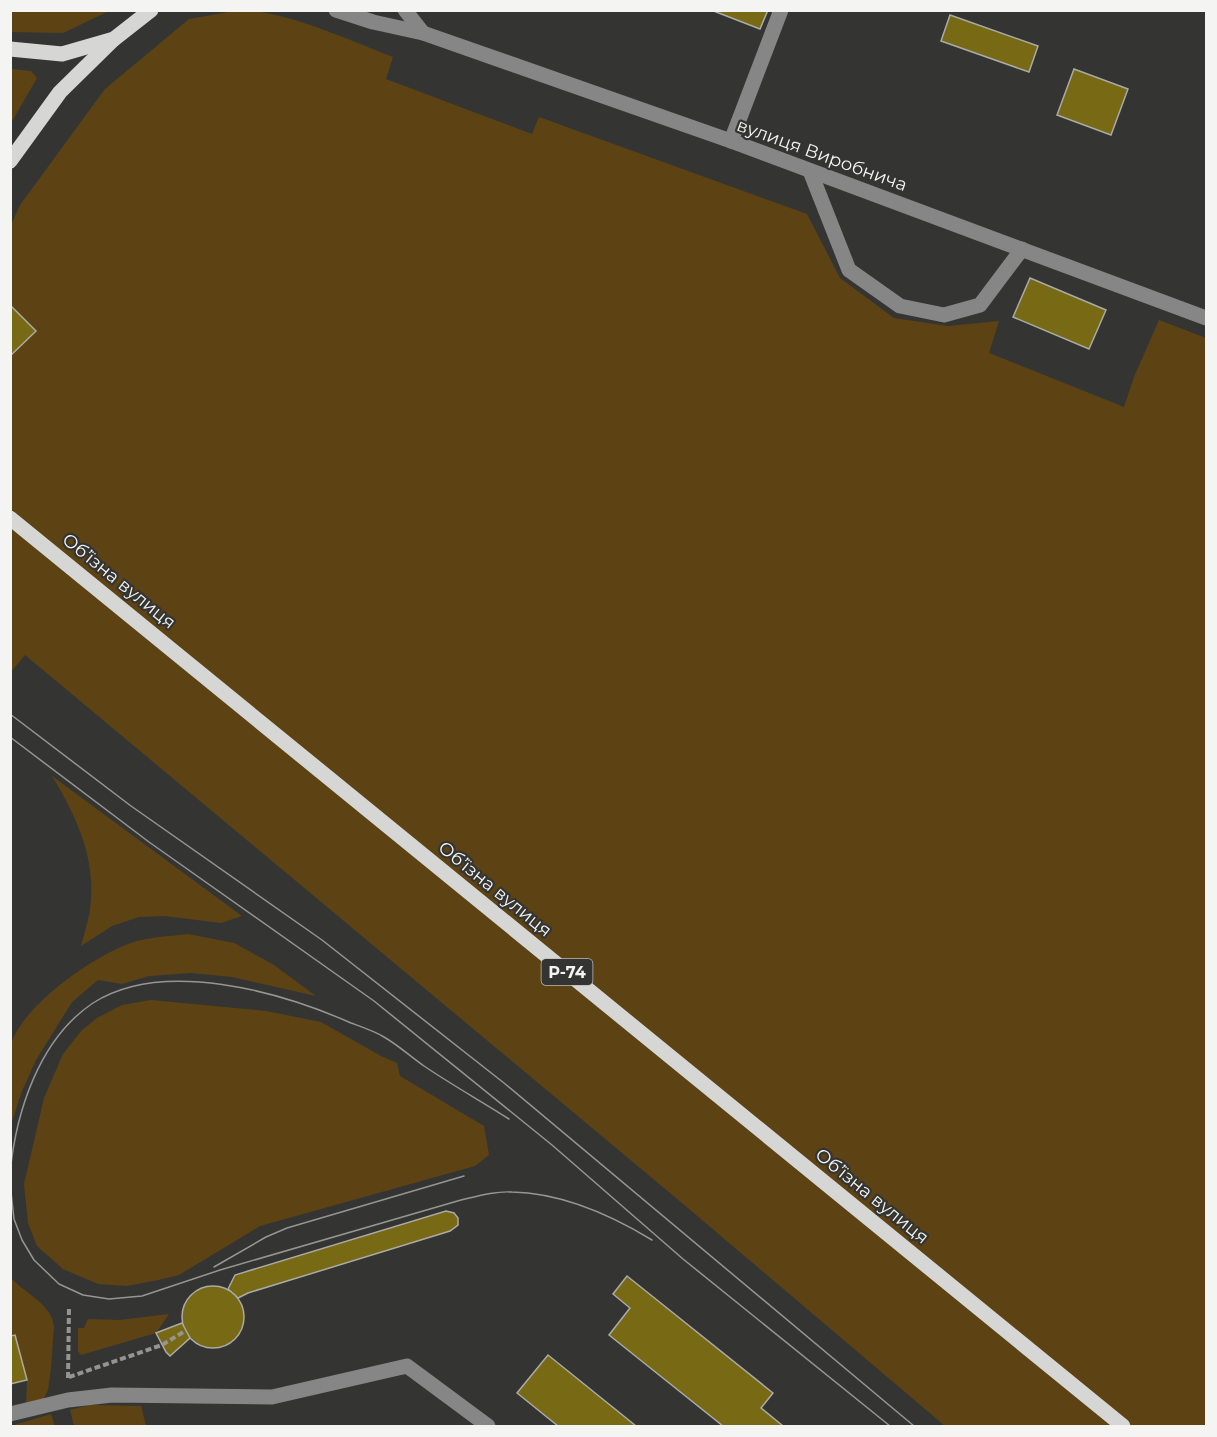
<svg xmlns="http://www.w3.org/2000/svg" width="1217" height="1437" font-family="Montserrat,sans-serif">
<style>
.green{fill:#5d4314}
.building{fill:#786914;stroke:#aaaaa7;stroke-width:1.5}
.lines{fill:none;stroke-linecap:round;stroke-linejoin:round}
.path{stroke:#949593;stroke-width:4;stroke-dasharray:6 3;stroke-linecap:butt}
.minor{stroke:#858685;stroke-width:15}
.major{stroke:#d6d7d5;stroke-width:15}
.tram{stroke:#959594;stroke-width:1.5}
.labels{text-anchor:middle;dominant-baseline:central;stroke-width:4.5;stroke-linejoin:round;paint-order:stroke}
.shield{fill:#343532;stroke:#babbb9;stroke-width:1.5}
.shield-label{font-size:16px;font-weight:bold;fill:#f4f4f3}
.street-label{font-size:18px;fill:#f4f4f3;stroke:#343532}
</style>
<rect width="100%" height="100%" fill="#343532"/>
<g class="green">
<path d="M240,10C287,11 348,40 393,57L386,79L532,134L539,117L807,214L840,278L894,318L948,326L999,321L989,353L1124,407L1134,377L1159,320L1206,338V1426H945L682,1203L25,655L11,672V225L20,205L105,89L189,19Z"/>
<polygon points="10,11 11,10 109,11 63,33 11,32"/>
<polygon points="11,69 31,71 37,78 11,123"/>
<path d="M52,776L242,916L221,923L165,916L139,917L112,926L81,946C84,934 88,922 90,910C97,860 77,817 52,776Z"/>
<path d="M188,934L234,943L274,965L316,996L232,977L191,973L149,976L122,984L98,980L72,1002L36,1060L22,1091L11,1125V1045C21,1006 98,952 137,941C153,937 171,936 188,934Z"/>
<polygon points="151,1000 266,1011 321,1022 381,1056 397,1063 400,1076 484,1126 489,1155 475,1166 260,1226 179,1275 158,1280 127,1286 98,1284 63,1269 37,1246 28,1223 24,1184 44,1098 63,1054 82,1030 97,1018 122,1005"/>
<path d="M10,1277C24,1293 51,1303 54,1326L51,1368L48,1390L43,1400L26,1408L27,1380L15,1335L11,1336Z"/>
<polygon points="169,1314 156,1333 81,1355 78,1351 78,1328 84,1328 88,1319 119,1320"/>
<polygon points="89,1405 141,1406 146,1426 74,1426 70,1410"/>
<polygon points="51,1414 55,1426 11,1426"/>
</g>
<g class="building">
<polygon points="711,10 768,10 760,29"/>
<polygon points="950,15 1038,46 1029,72 941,41"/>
<polygon points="1074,69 1128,89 1111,135 1057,115"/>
<polygon points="1030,278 1106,310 1089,349 1013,317"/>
<polygon points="10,305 36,331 10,356"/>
<polygon points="446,1211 454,1213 458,1218 458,1225 450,1231 248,1293 238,1298 228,1289 235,1275"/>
<polygon points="627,1276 773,1393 761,1408 783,1426 723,1426 609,1335 630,1308 613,1294"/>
<circle cx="213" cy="1317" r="31"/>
<polygon points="182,1323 190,1338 170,1356 166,1352 156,1333"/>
<polygon points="15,1335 27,1380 10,1384 10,1336"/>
<polygon points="548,1355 636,1426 558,1426 517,1393"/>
</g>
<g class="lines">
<g class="path">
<polyline points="69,1377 162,1345 185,1331"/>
<polyline points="68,1378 69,1307"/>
</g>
<g class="minor">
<polyline points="336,10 373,22 423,33 731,141 1206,318"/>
<polyline points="405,10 423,33"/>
<polyline points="731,141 781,10"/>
<polyline points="810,171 849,270 900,306 944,315 980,305 1022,249"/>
<polyline points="10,1414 68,1400 112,1395 272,1397 407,1366 488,1426"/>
</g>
<g class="major">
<polyline points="10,49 62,54 114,39 151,10"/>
<polyline points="10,161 60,92 114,39"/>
<polyline points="10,518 1123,1426"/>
</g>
<g class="tram">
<polyline points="10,714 131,806 322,940 504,1083 914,1426"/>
<polyline points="10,737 149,842 374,1001 552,1145 683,1259 890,1426"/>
<path d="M10,1173C16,1112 39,1039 93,1003C163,958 281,992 351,1023C362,1027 374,1031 384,1037C398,1045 411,1057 424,1066C452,1085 481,1101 509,1119"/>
<path d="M10,1183L14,1219L22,1240L34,1260L59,1284L83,1295L109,1299L142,1296L220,1270L461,1200C478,1196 495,1191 512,1192C561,1193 611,1215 652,1240"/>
<polyline points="214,1267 266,1237 287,1228 464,1176"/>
</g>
</g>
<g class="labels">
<rect class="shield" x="541.5" y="959" width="51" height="26" rx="4.5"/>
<g class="shield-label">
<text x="567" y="972">Р-74</text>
</g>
<g class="street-label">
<text transform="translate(822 155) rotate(20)">вулиця Виробнича</text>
<text transform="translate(119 581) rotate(39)">Обʼїзна вулиця</text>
<text transform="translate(495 889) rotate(39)">Обʼїзна вулиця</text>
<text transform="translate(872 1196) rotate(39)">Обʼїзна вулиця</text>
</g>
</g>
<rect width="1217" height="1437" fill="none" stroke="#f4f4f3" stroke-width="24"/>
</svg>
